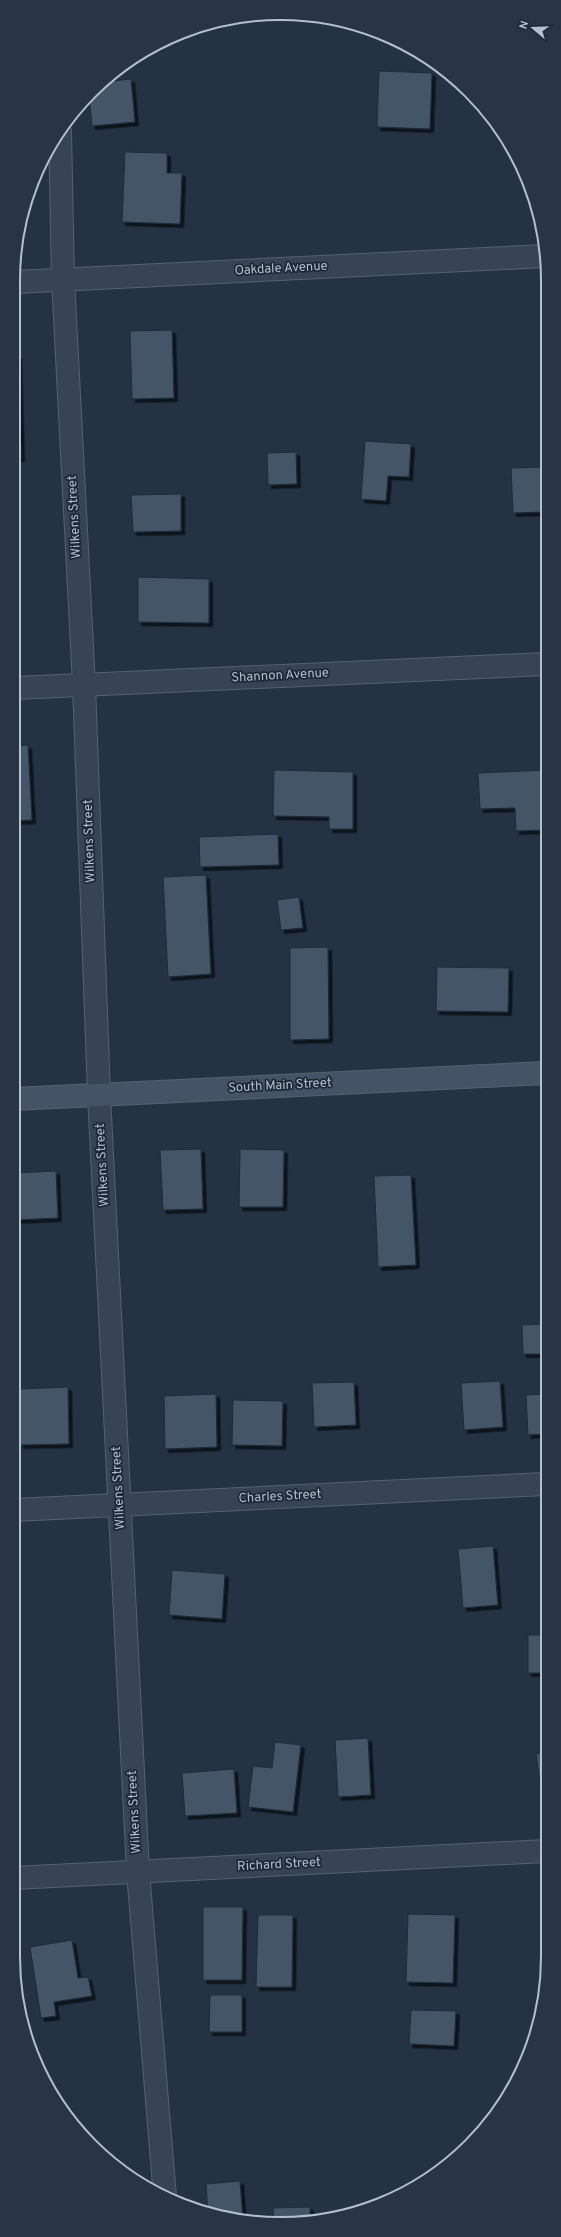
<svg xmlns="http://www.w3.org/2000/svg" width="561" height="2237" font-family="Overpass,sans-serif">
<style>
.building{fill:#445468;stroke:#1f2b3a;filter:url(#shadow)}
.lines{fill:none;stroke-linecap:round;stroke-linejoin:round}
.street-casing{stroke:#566270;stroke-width:24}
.secondary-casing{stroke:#566270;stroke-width:24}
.street{stroke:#384453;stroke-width:22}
.secondary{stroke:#465366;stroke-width:22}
.labels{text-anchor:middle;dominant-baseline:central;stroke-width:3.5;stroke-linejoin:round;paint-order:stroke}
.street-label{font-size:13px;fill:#b5bfcd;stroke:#1d2938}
.rim{fill:none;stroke:#b5bfcd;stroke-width:2}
</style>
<defs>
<filter id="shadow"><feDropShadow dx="3.5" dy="3.5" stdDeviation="0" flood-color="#0009"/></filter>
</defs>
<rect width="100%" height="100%" fill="#243243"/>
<g class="building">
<polygon points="379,71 432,73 430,129 377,127"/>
<polygon points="131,79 135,122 92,126 89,95 103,82"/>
<polygon points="125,152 167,153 167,173 182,173 180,224 122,222"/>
<polygon points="172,330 174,398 132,399 130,331"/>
<polygon points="15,355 18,355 21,458 15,458"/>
<polygon points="365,441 411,444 409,477 388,476 386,501 361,499"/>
<polygon points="296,452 297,484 268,485 267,453"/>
<polygon points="546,467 546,512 513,513 511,468"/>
<polygon points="181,494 181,531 133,532 131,495"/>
<polygon points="138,577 209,579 209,623 138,622"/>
<polygon points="28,745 32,820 15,821 15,746"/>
<polygon points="274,770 353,772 353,829 329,829 329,817 273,816"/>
<polygon points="546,770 546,830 516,831 515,808 480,809 478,773"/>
<polygon points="278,834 279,865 200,867 199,837"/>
<polygon points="206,875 211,974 168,977 163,877"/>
<polygon points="299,897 303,928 281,930 277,900"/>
<polygon points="328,947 329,1039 290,1040 290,948"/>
<polygon points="437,967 509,968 508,1012 436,1011"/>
<polygon points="201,1149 203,1209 163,1210 160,1150"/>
<polygon points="240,1149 284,1150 283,1207 239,1207"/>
<polygon points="56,1171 58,1218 14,1220 14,1173"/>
<polygon points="411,1175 416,1265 378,1267 374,1176"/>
<polygon points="546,1324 546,1354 523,1354 522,1325"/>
<polygon points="500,1381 503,1427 464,1430 461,1383"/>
<polygon points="354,1382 356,1425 314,1427 312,1383"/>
<polygon points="68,1387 69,1444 20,1445 19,1389"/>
<polygon points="216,1394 217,1447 165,1449 164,1396"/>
<polygon points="546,1394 546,1434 528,1435 526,1395"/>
<polygon points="233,1400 283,1401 282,1446 232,1445"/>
<polygon points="493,1546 498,1605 463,1608 458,1549"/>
<polygon points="172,1570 225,1574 222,1619 169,1615"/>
<rect x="528" y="1635" width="18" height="38"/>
<polygon points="368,1738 371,1795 338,1797 335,1740"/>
<polygon points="275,1742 301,1745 293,1812 248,1807 253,1766 272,1768"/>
<polygon points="546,1753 546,1796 542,1796 536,1754"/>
<polygon points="234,1769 237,1813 185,1816 182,1773"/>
<polygon points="203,1907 243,1907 242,1980 203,1980"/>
<polygon points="408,1914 455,1915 453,1983 406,1982"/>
<polygon points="258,1915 293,1915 292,1987 256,1987"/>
<polygon points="72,1940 78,1978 88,1977 92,1996 54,2002 56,2016 41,2018 30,1947"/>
<polygon points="210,1995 242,1995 242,2032 209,2032"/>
<polygon points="411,2010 456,2011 454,2046 409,2044"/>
<polygon points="240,2181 243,2220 208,2214 206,2184"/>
<polygon points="310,2207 310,2219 274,2222 273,2208"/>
</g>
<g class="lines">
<g class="street-casing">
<g id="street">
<polyline points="60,131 63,279 84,685 99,1095 138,1872 165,2197"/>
<polyline points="15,282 546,256"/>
<polyline points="15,688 546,664"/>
<polyline points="14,1510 546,1484"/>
<polyline points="13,1878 546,1851"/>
</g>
</g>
<g class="secondary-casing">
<polyline id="secondary" points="14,1099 546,1073"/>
</g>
<use href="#street" class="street"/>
<use href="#secondary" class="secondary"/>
</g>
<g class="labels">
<g class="street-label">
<text transform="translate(281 269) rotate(-3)">Oakdale Avenue</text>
<text transform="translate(75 517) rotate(-93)">Wilkens Street</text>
<text transform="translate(280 676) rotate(-3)">Shannon Avenue</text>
<text transform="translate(90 841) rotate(-92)">Wilkens Street</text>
<text transform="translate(280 1086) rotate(-3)">South Main Street</text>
<text transform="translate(103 1165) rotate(-93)">Wilkens Street</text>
<text transform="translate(119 1488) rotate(-93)">Wilkens Street</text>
<text transform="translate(280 1497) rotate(-3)">Charles Street</text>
<text transform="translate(135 1812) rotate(-93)">Wilkens Street</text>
<text transform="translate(279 1865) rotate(-3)">Richard Street</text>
</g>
</g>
<path d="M0 0H561V2237H0ZM280 20H281A260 260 0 0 1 541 280V1957A260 260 0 0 1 281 2217H280A260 260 0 0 1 20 1957V280A260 260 0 0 1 280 20Z" fill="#293544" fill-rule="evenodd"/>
<path class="rim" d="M280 20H281A260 260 0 0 1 541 280V1957A260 260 0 0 1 281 2217H280A260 260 0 0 1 20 1957V280A260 260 0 0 1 280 20Z"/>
<g transform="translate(533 28) rotate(289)" stroke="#1d2938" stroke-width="3" paint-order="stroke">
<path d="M0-3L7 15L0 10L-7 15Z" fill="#b5bfcd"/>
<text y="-6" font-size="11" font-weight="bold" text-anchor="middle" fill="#b5bfcd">N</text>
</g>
</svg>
